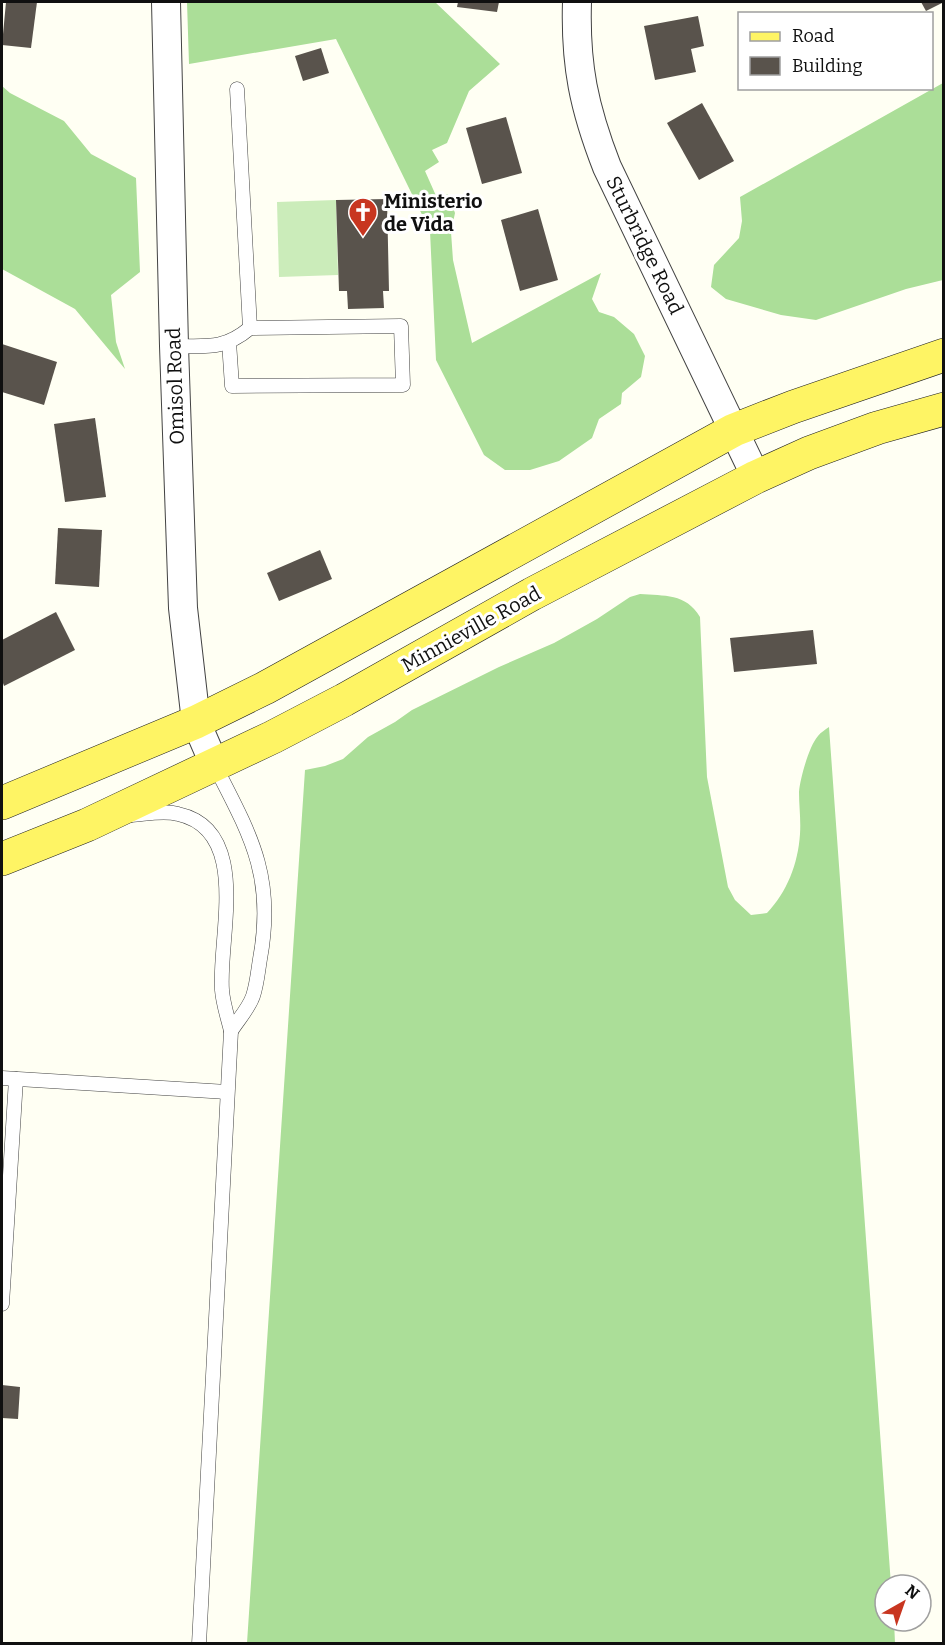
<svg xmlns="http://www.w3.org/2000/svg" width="945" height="1645" font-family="Bitter,serif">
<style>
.green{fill:#cbecba}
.forest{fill:#abde98}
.building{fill:#59534c}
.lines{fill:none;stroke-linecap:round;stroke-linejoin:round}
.lane-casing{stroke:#434343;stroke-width:15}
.street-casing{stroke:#434343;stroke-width:30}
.primary-casing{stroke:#212121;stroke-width:34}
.lane{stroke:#fff;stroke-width:14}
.street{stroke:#fff;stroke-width:28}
.primary{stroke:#fef464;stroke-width:33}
.labels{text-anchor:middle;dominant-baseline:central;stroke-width:6;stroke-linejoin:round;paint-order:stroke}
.poi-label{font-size:20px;font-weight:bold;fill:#101010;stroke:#fff;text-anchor:start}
.street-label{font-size:20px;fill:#101010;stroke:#fff}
</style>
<rect width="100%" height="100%" fill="#fffff3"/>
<polygon class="green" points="336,200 338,275 279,277 277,202"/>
<g class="forest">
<polygon points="187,2 435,2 500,64 469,91 447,143 432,150 439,162 425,171 437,198 448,194 455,213 451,232 453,260 472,343 601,273 592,299 599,312 614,317 634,334 645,356 641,377 622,393 621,404 599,419 592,438 559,461 530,470 505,470 484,455 436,360 430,231 336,39 189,64"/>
<polygon points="943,83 943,280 906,289 816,320 781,315 726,299 711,287 714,265 739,238 742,221 740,197"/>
<polygon points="2,86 10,93 64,121 91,154 136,178 140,272 111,295 116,342 125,369 75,309 2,269"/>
<path d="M640,594C664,596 686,593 700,617L707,777L728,887L735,900L751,915L767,913C787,892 798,864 800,834C801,820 799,806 799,792C800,779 809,746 818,736C821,732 825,730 829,727L891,1585H885V1621H894L895,1643H247L305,770L325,766L343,759L368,737L395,722L412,710L499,667L554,643L597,619L630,597Z"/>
</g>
<g class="building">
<polygon points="6,2 37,2 31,48 2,45"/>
<polygon points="458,2 499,2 497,12 457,7"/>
<polygon points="921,2 944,2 926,11"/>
<polygon points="698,16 704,46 691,49 696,72 655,80 644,26"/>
<polygon points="321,48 329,73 303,81 295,56"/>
<polygon points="702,103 734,161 699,180 667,123"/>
<polygon points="506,117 522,173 482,184 466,128"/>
<polygon points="387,199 389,291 383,291 384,308 348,309 347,291 339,291 336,200"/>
<polygon points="538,209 558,280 520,291 501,220"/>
<polygon points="2,344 57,362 44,405 2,392"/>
<polygon points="95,418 106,497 65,502 54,424"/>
<polygon points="58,528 102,530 99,587 55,584"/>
<polygon points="320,550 332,579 279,601 267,573"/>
<polygon points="56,612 75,650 4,686 2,680 2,640"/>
<polygon points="813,630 817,664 734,672 730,638"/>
<polygon points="2,1385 20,1387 18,1419 2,1418"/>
</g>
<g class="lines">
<g class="lane-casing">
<g id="lane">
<polyline points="237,89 250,328"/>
<path d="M174,346C206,346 224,350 250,328L401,326L403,385L232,386L229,342"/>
<path d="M215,766C251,836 275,877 260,959C258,971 257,984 253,996C249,1008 238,1020 231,1031"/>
<path d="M132,815C146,814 164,810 178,814C252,830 218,938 222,990C223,1004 228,1018 231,1031L199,1644"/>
<polyline points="2,1078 227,1092"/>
<polyline points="2,1304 16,1079"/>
</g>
</g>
<g class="street-casing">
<g id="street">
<polyline points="166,2 174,346 183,608 196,722 215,766"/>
<path d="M577,2C575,65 584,108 607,167L756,477"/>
</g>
</g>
<g class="primary-casing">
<g id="primary">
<polyline points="2,803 196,722 265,688 734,430 793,407 944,355"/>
<polyline points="2,859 87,825 273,737 344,700 532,594 756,477 809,453 877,428 944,409"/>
</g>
</g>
<use href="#lane" class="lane"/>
<use href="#street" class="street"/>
<use href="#primary" class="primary"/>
</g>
<defs>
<g id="church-pin" transform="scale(1.5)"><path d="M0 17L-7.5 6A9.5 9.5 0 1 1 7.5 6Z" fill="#c83620" stroke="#fff"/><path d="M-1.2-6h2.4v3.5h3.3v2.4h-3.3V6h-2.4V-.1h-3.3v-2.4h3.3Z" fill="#fff"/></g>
</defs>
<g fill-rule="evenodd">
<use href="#church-pin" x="363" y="212"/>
</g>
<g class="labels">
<g class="poi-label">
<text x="384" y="201">Ministerio<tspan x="384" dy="23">de Vida</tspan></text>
</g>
<g class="street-label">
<text transform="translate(645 245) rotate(64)">Sturbridge Road</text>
<text transform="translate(175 386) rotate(-92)">Omisol Road</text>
<text transform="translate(471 629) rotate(-29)">Minnieville Road</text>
</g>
</g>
<rect width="945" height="1645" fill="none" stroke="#101010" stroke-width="6"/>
<rect x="738" y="12" width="195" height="78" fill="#ffffff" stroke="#9f9f9f" stroke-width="1.5"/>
<rect x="750" y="32" width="30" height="9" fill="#fef464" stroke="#9f9f9f" stroke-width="1.5"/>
<text x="792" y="42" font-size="18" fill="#101010">Road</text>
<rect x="750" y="57" width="30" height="18" fill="#59534c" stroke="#9f9f9f" stroke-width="1.5"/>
<text x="792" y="72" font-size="18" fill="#101010">Building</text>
<g transform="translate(903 1603) rotate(40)"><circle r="28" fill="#ffffff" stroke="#9f9f9f" stroke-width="1.5"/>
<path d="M0-4.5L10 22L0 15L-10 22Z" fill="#c83620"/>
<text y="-9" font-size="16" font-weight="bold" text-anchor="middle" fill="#101010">N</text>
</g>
</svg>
